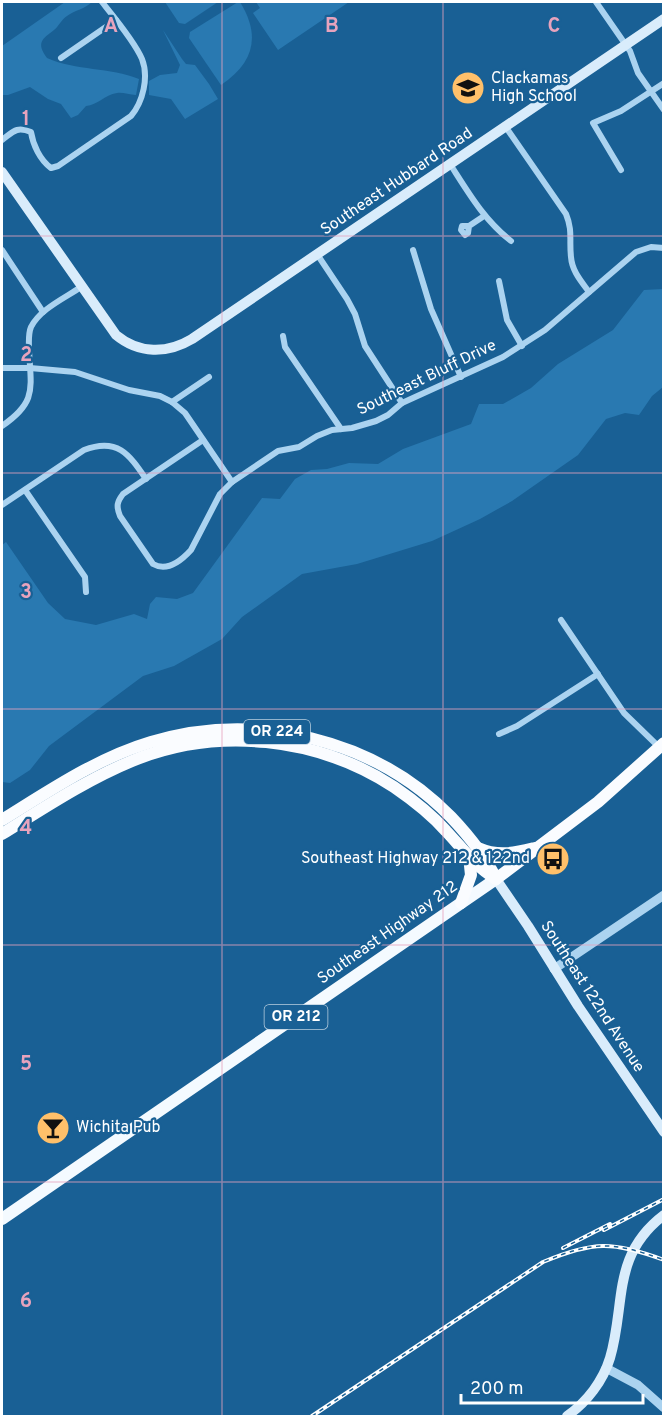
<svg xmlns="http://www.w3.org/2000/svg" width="665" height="1418" font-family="Overpass,sans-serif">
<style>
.green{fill:#2979b1}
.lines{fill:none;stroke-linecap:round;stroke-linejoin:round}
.minor{stroke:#abd3f0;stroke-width:6}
.tertiary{stroke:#abd3f0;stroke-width:9}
.secondary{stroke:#d9ecfb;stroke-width:10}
.primary{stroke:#f4faff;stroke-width:12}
.trunk{stroke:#fafcff;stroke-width:12}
.rail-casing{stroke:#fff;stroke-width:4}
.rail{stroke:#196095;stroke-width:1.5;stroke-dasharray:4.5;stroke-linecap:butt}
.grid{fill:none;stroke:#e7a3bd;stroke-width:1.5;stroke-opacity:0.55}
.labels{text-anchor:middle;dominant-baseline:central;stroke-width:4.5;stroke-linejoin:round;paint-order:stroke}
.shield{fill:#196095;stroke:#bacfdf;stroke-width:1.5}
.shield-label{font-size:15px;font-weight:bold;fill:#fff}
.poi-label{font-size:16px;fill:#fff;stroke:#196095;text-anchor:start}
.street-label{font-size:16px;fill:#fff;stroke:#196095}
.grid-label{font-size:20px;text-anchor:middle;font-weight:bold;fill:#e7a3bd;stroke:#196095;stroke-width:4.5;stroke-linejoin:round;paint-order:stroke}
</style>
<rect width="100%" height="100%" fill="#196095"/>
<g class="green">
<path d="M65,2H92C85,9 75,10 67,16C61,20 59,26 54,30C42,39 36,43 47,58C76,71 110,67 139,79L136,95C129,95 123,92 117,93C104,95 98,105 86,106L78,115L71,118L61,104L48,99L30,87L8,95H2V46Z"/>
<polygon points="165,2 218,2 185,24 179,23"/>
<path d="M238,2H240C261,36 254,63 221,85L189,38L190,32Z"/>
<polygon points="256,2 349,2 278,50 253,13 260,8"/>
<polygon points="163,30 182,59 186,64 195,65 209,84 218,99 185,119 171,99 149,95 149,81 160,75 177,73 180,65"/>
<polygon points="663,289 663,387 652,396 639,415 625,413 606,419 578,455 512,501 480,519 432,541 357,564 302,574 242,617 222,639 174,666 143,676 49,746 30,770 10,783 2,782 2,545 6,542 48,603 65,619 96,625 134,614 147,619 150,604 156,597 177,599 193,593 262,498 280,499 295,479 311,470 327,469 349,463 378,464 403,449 471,424 479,404 503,404 531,388 558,364 613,330 644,290"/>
</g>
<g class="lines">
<g class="minor">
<polyline points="596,2 630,51 638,73 664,110"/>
<polyline points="61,58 116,20"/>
<path d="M505,126L566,214C573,231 569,240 571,257C572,271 581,281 589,292"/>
<path d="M2,140C13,132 16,126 31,132C33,145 40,160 51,168L58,166L131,116C143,102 149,77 142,59C135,42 114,17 102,2"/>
<path d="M450,164C468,192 484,220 511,241"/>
<polyline points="621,170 593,123 621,111 664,83"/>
<polyline points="469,226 468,233 465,235 461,230 462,226 469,226 484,216"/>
<polyline points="2,250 43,312"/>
<polyline points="413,250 431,309 461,377"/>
<polyline points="317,254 347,299 355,314 365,346 402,403"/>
<polyline points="499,281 507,320 522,346"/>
<polyline points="283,336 285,347 341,429"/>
<polyline points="2,368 30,368 75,372 129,390 160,396 172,402 185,413 232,482"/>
<polyline points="172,402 209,377"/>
<path d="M2,426C37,402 31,389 29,350C29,343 28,334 31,327C40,309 65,298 81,287"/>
<path d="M203,440L123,494C117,502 116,506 120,516L153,564C167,572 181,561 191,550L220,494L232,482L278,451L299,447L317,436L332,430L352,428L376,421L388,415L402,403L503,357L545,330L636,252L651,247L664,248"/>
<polyline points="25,490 85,577 86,592"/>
<path d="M2,505L84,450C117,437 129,454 146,479"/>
<polyline points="561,620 624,713 659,747"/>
<polyline points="499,734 517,726 598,674"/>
</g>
<g class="tertiary">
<polyline points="554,969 664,895"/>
<polyline points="606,1368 638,1385 664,1408"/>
</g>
<g class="secondary">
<path d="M2,172L116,335C139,354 167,354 192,339L664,19"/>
<polyline points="496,879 528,926 578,1006 664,1132"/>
<path d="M567,1416C587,1402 603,1381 610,1358C626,1304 611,1255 664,1215"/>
</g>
<polyline class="primary" points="2,1219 496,879"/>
<g class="trunk">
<path d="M2,820C49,791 97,758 151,742C255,711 374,738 451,817C469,836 485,855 496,879"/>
<path d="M2,834C44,808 86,780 132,761C217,726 318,737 394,787C413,800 431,814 446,831C462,848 475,866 495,878"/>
<path d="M478,848C499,857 514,853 535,848"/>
<polyline points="496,879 598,802 664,743"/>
<polyline points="461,903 471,875 469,856"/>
</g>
<g class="rail-casing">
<g id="rail">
<polyline points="604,1230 664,1199"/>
<polyline points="563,1248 610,1224"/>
<path d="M312,1416L543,1262C593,1241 613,1241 664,1260"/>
</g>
</g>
<use href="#rail" class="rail"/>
</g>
<path class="grid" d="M222,2V1416M443,2V1416M2,236H664M2,473H664M2,709H664M2,945H664M2,1182H664"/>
<defs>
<g id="school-disc" transform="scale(1.725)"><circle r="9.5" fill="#ffc06a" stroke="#196095"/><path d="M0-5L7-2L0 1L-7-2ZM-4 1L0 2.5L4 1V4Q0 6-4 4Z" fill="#111"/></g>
<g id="bus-disc" transform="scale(1.725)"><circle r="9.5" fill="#ffc06a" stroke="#196095"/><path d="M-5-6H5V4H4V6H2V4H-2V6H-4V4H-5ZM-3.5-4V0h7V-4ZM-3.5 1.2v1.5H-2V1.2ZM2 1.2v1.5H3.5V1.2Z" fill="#111"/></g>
<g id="bar-disc" transform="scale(1.725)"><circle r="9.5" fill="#ffc06a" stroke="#196095"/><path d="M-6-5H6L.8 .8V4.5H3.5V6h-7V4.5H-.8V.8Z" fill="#111"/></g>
</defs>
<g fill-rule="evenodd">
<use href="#school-disc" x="468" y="88"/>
<use href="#bus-disc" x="553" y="859"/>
<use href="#bar-disc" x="53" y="1128"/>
</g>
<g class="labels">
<g class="shield">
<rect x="244" y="720" width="66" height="24" rx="4.5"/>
<rect x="264.5" y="1005" width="63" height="24" rx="4.5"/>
</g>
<g class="shield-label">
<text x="277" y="732">OR 224</text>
<text x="296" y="1017">OR 212</text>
</g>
<g class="poi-label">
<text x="491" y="79">Clackamas<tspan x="491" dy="18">High School</tspan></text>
<text x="530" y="859" text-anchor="end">Southeast Highway 212 &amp; 122nd</text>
<text x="76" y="1128">Wichita Pub</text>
</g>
<g class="street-label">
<text transform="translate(397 182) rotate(-34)">Southeast Hubbard Road</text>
<text transform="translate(427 378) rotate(-26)">Southeast Bluff Drive</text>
<text transform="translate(388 933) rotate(-35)">Southeast Highway 212</text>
<text transform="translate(592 997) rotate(57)">Southeast 122nd Avenue</text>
</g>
</g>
<g class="grid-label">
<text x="111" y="32">A</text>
<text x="332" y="32">B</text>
<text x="554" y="32">C</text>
<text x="26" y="125">1</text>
<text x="26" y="361">2</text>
<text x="26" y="598">3</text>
<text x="26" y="834">4</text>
<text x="26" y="1070">5</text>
<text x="26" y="1307">6</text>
</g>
<rect width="665" height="1418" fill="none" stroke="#ffffff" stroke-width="6"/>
<path d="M461 1394v9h182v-9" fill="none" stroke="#ffffff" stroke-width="3"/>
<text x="470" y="1394" font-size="18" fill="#ffffff" stroke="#196095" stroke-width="4.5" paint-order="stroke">200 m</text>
</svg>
